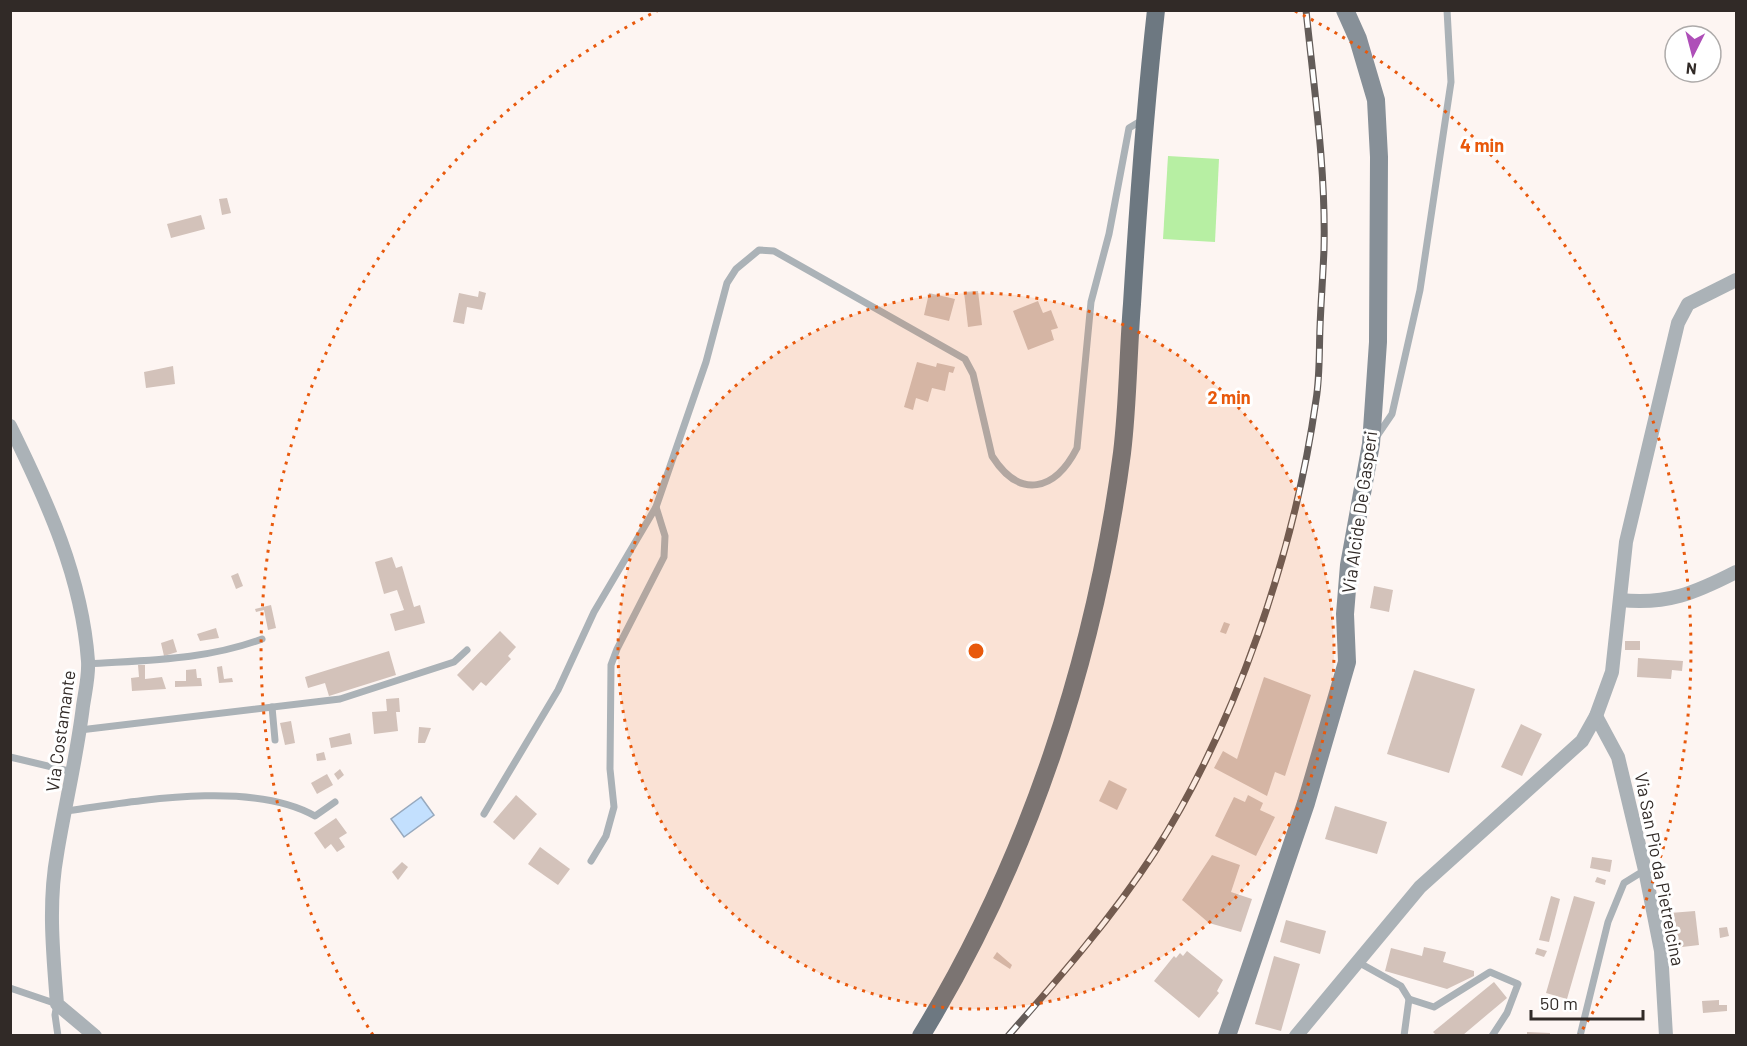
<svg xmlns="http://www.w3.org/2000/svg" width="1747" height="1046" font-family="Barlow,sans-serif">
<style>
.green{fill:#b7efa3}
.water{fill:#c3e0fe;stroke:#97a9be;stroke-width:1.5}
.building{fill:#d3c2ba}
.lines{fill:none;stroke-linecap:round;stroke-linejoin:round}
.service{stroke:#abb2b7;stroke-width:7}
.minor{stroke:#abb2b7;stroke-width:14}
.secondary{stroke:#879098;stroke-width:18}
.primary{stroke:#6d7881;stroke-width:18}
.rail-casing{stroke:#635c59;stroke-width:7}
.rail{stroke:#fff;stroke-width:4.5;stroke-dasharray:14;stroke-linecap:butt}
.ring{fill:none;stroke:#e8590c;stroke-width:3;stroke-dasharray:3 6}
.labels{text-anchor:middle;dominant-baseline:central;stroke-width:6;stroke-linejoin:round;paint-order:stroke}
.street-label{font-size:18px;fill:#312a27;stroke:#fff}
.centre{fill:#e8590c;stroke:#fff;stroke-width:3}
.ring-label{font-size:18px;text-anchor:middle;font-weight:bold;fill:#e8590c;stroke:#fff;stroke-width:6;stroke-linejoin:round;paint-order:stroke}
</style>
<rect width="100%" height="100%" fill="#fdf5f2"/>
<polygon class="green" points="1168,156 1219,159 1215,242 1163,239"/>
<polygon class="water" points="421,797 434,815 404,837 391,819"/>
<g class="building">
<polygon points="227,198 231,213 222,215 219,199"/>
<polygon points="201,215 205,229 171,238 167,224"/>
<polygon points="479,291 486,293 482,310 467,307 464,324 453,322 459,293 478,297"/>
<polygon points="978,291 982,325 968,327 964,292"/>
<polygon points="929,293 955,299 949,321 924,315"/>
<polygon points="1038,301 1043,313 1051,310 1058,328 1051,330 1054,340 1028,350 1013,311"/>
<polygon points="917,362 936,367 937,363 955,367 953,373 949,372 945,391 932,388 928,402 916,398 913,410 904,407"/>
<polygon points="173,366 175,384 146,388 144,372"/>
<polygon points="392,557 396,568 402,566 414,607 420,605 425,623 395,631 390,614 404,610 397,590 384,594 375,562"/>
<polygon points="238,573 243,586 236,589 231,576"/>
<polygon points="1374,586 1393,590 1389,612 1370,608"/>
<polygon points="271,605 276,628 268,630 264,610 256,612 255,609"/>
<polygon points="1224,622 1230,624 1226,634 1220,632"/>
<polygon points="216,628 219,638 200,641 197,634"/>
<polygon points="500,631 516,647 508,656 511,659 486,686 481,682 473,691 457,675"/>
<polygon points="173,639 177,652 164,656 161,643"/>
<rect x="1625" y="641" width="15" height="9"/>
<polygon points="389,651 396,675 329,696 325,683 308,688 305,677"/>
<polygon points="1638,658 1683,661 1682,671 1672,670 1671,679 1637,677"/>
<polygon points="138,665 145,665 145,679 162,677 166,689 132,691 131,678 139,677"/>
<polygon points="222,666 224,679 232,678 233,682 219,683 217,667"/>
<polygon points="196,669 197,678 201,678 202,686 175,687 175,681 186,681 186,670"/>
<polygon points="1414,670 1475,689 1449,773 1387,754"/>
<polygon points="1264,677 1311,695 1285,776 1275,772 1267,796 1214,768 1223,751 1237,759"/>
<polygon points="399,698 400,712 396,712 398,731 374,734 372,712 387,711 386,699"/>
<polygon points="291,721 295,743 285,745 280,723"/>
<polygon points="1521,724 1542,734 1522,776 1501,767"/>
<polygon points="419,727 431,728 425,743 418,743"/>
<polygon points="350,733 352,744 331,748 329,738"/>
<polygon points="324,752 326,760 317,761 316,754"/>
<polygon points="340,769 344,775 338,780 334,774"/>
<polygon points="327,774 333,785 317,794 311,783"/>
<polygon points="1109,780 1127,789 1117,810 1099,801"/>
<polygon points="516,795 537,814 514,840 493,822"/>
<polygon points="1248,795 1263,803 1260,810 1275,817 1256,856 1215,836 1234,797 1245,802"/>
<polygon points="1335,806 1387,822 1377,854 1325,839"/>
<polygon points="336,818 347,833 339,838 345,847 337,852 331,844 325,849 314,833"/>
<polygon points="540,847 570,869 558,885 528,864"/>
<polygon points="1212,855 1240,865 1231,892 1252,899 1241,932 1209,923 1182,900"/>
<polygon points="1592,857 1612,860 1610,872 1590,868"/>
<polygon points="402,862 408,867 398,880 392,872"/>
<polygon points="1597,877 1606,880 1605,885 1595,882"/>
<polygon points="1551,896 1560,899 1549,942 1539,940"/>
<polygon points="1574,896 1595,902 1567,999 1546,993"/>
<polygon points="1695,911 1699,945 1674,948 1670,913"/>
<polygon points="1286,920 1326,931 1320,954 1280,942"/>
<polygon points="1727,927 1729,936 1720,938 1719,928"/>
<polygon points="1424,947 1446,952 1443,962 1474,971 1474,976 1447,989 1385,971 1391,948 1422,956"/>
<polygon points="1537,948 1547,951 1544,957 1535,954"/>
<polygon points="1187,951 1223,980 1217,991 1219,993 1199,1018 1154,981 1174,956 1176,958 1180,953 1183,956"/>
<polygon points="997,952 1012,965 1010,969 993,958"/>
<polygon points="1274,956 1300,964 1281,1031 1255,1024"/>
<polygon points="1494,982 1507,998 1463,1035 1436,1035 1433,1032"/>
<polygon points="1719,1000 1719,1005 1727,1005 1727,1011 1703,1013 1702,1001"/>
<polygon points="1527,1032 1550,1033 1550,1035 1527,1035"/>
</g>
<g class="lines">
<g class="service">
<polyline points="1377,436 1392,414 1420,290 1451,82 1447,10"/>
<path d="M88,664C148,660 206,660 262,639"/>
<polyline points="272,707 275,740"/>
<polyline points="80,730 340,699 454,662 467,650"/>
<polyline points="10,757 73,772"/>
<path d="M66,811C137,801 252,780 315,816L335,802"/>
<path d="M484,814L558,690L594,612L656,507L706,362L727,283L736,269L759,250L774,251L965,359L973,374L992,456C1020,500 1055,491 1077,448L1091,302L1109,234L1129,128L1144,119"/>
<polyline points="591,861 606,836 614,807 610,769 611,665 617,649 664,557 665,536 656,507"/>
<polyline points="1356,961 1401,986 1409,999 1404,1036"/>
<polyline points="10,988 57,1004 55,1015 58,1036"/>
<polyline points="1409,999 1434,1007 1490,972 1518,984 1507,1013 1492,1036"/>
<polyline points="1580,1036 1608,922 1624,883 1645,870"/>
</g>
<g class="minor">
<path d="M10,426C47,501 82,577 88,661C89,676 85,692 83,706C77,756 65,805 57,854C48,904 53,953 57,1004L95,1036"/>
<path d="M1620,600C1667,605 1695,593 1736,572"/>
<polyline points="1596,716 1618,757 1645,870 1661,951 1666,1036"/>
<polyline points="1296,1036 1420,887 1582,741 1596,716 1612,672 1626,542 1678,323 1688,304 1736,280"/>
</g>
<polyline class="secondary" points="1227,1036 1306,803 1347,662 1345,614 1349,565 1371,444 1378,342 1379,157 1376,100 1358,39 1345,10"/>
<path class="primary" d="M921,1036C1029,859 1095,658 1122,453C1128,404 1128,353 1132,304C1138,206 1145,108 1156,10"/>
<g class="rail-casing">
<path id="rail" d="M1008,1036C1060,977 1111,919 1154,853C1236,725 1295,550 1316,400C1320,376 1319,351 1320,327C1321,301 1323,275 1324,249C1326,170 1314,89 1306,10"/>
</g>
<use href="#rail" class="rail"/>
</g>
<circle cx="976" cy="651" r="358" fill="#e8590c" fill-opacity=".12"/>
<g class="ring">
<circle cx="976" cy="651" r="358"/>
<path d="M373 1035A715 715 0 0 1 657 11M1295 11A715 715 0 0 1 1579 1035"/>
</g>
<g class="labels">
<g class="street-label">
<text transform="translate(1359 512) rotate(-82)">Via Alcide De Gasperi</text>
<text transform="translate(60 731) rotate(-82)">Via Costamante</text>
<text transform="translate(1660 869) rotate(79)">Via San Pio da Pietrelcina</text>
</g>
</g>
<circle cx="976" cy="651" r="9" class="centre"/>
<g class="ring-label">
<text x="1482" y="152">4 min</text>
<text x="1229" y="404">2 min</text>
</g>
<rect width="1747" height="1046" fill="none" stroke="#312a27" stroke-width="24"/>
<g transform="translate(1693 54) rotate(186)"><circle r="28" fill="#ffffff" stroke="#adaaa9" stroke-width="1.5"/>
<path d="M0-4.5L10 22L0 15L-10 22Z" fill="#ae4fb8"/>
<text y="-9" font-size="16" font-weight="bold" text-anchor="middle" fill="#312a27">N</text>
</g>
<path d="M1531 1010v9h112v-9" fill="none" stroke="#312a27" stroke-width="3"/>
<text x="1540" y="1010" font-size="18" fill="#312a27" stroke="#ffffff" stroke-width="4.5" paint-order="stroke">50 m</text>
</svg>
